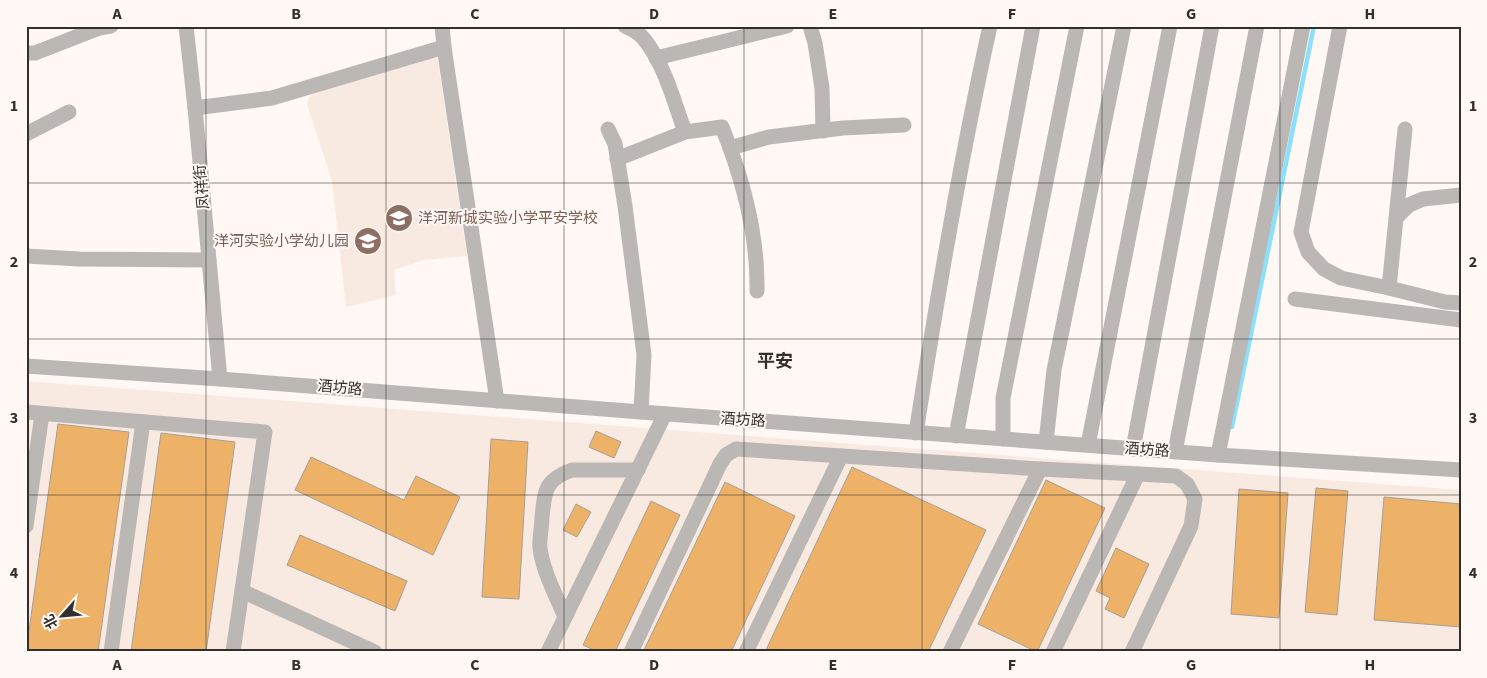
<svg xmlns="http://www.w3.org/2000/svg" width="1487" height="678" font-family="'Source Sans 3','Noto Sans SC',sans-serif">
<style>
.built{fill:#f9eae1}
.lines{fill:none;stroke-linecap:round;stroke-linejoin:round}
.stream{stroke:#8ae1fc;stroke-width:4.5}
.building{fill:#edb267;stroke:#a59f99}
.minor{stroke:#bbb7b5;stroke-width:15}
.grid{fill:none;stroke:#332f2e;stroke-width:1;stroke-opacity:0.55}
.labels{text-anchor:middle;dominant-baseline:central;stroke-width:4;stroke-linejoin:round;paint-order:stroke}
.street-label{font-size:15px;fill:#332f2e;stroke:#fff8f4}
.education-label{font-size:15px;fill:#785e54;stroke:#fff8f4;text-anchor:start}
.quarter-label{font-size:18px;font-weight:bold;fill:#352f2b;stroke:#fff8f4}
.neatline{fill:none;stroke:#332f2e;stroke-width:2}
.grid-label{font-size:16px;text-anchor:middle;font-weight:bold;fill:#332f2e}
</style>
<rect width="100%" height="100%" fill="#fff8f4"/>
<g class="built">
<polygon points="437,56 467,256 424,260 394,270 396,295 346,307 332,181 307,104 309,98 313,94"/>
<polygon points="26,381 1461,490 1461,652 26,652"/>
</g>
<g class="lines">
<polyline class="stream" points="1232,427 1314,26"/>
</g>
<g class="building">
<polygon points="58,424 129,432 98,652 26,652"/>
<polygon points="596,431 621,442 614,458 589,447"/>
<polygon points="161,433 235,442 206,652 131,652"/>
<polygon points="491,439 528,442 519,599 482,597"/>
<polygon points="311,457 404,500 416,476 460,497 433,555 295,490"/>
<polygon points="852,467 986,530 928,652 765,652"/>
<polygon points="1046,480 1105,508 1037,652 978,624"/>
<polygon points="725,482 795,516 731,652 643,652"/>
<polygon points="1316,488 1348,491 1337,615 1305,612"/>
<polygon points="1239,489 1288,493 1279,618 1231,614"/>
<polygon points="1384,497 1461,504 1461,627 1374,620"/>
<polygon points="651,501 680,515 615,652 598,652 583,645"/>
<polygon points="576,504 591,512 577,537 563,530"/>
<polygon points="300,535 407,581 395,611 287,565"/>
<polygon points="1116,548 1149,564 1124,618 1105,609 1110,598 1096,591"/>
</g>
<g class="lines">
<g class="minor">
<polyline points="186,26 195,108 220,379"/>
<polyline points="442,26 444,47 497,401"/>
<path d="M625,26C632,29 640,34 644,39C665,65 674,102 685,132"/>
<polyline points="810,26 815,43 822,88 823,131"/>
<polyline points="1340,26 1301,232 1308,252 1324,269 1341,278 1389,288"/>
<polyline points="26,53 35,53 99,28 111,26"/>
<polyline points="656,58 787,26"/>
<polyline points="195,108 272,98 444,47"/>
<polyline points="608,129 615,144 625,206 644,355 641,412"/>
<polyline points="1405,129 1389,288 1445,302 1461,303"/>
<polyline points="26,134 69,112"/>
<polyline points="730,148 769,137 843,128 904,125"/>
<path d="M617,159L685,132L722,127C743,179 758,234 757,291"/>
<polyline points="1396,218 1409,205 1423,199 1461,195"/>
<polyline points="26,256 79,259 209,260"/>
<polyline points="1295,299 1461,320"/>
<polyline points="26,366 220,379 641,412 1218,455 1461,470"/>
<polyline points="26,412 265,432 233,652"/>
<path d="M916,433C937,297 960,161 990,26"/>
<polyline points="956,436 1033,26"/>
<polyline points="1003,439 1003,398 1077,26"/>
<polyline points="1046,442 1054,370 1124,26"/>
<polyline points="1088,445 1170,26"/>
<polyline points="1133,449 1212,26"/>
<polyline points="1175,452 1257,26"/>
<polyline points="1218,455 1303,26"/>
<polyline points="26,526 42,414"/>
<polyline points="242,591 375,652"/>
<path d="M565,617C556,595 543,572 540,548C539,539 542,527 542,517C545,491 544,480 572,470H638"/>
<polyline points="111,652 143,422"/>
<polyline points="548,652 665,414"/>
<polyline points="631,652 720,464 726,455 736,449 1040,469 1176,476 1187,484 1195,499 1191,526 1132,652"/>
<polyline points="746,652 841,456"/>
<polyline points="950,652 1040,469"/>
<polyline points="1053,652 1138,474"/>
</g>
</g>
<path class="grid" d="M206,26V652M386,26V652M564,26V652M744,26V652M922,26V652M1102,26V652M1280,26V652M26,183H1461M26,339H1461M26,495H1461"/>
<defs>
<g id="school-disc" transform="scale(1.4375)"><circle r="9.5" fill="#8d6e63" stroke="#fff8f4"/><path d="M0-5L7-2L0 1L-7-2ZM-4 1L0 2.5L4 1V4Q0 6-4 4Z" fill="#fff"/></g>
</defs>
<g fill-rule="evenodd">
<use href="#school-disc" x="399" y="218"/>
<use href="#school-disc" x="368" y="241"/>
</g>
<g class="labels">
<g class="street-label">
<text transform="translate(202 187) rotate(-95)">凤祥街</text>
<text transform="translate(340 388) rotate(5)">酒坊路</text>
<text transform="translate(743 420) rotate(4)">酒坊路</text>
<text transform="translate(1147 450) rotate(4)">酒坊路</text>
</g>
<g class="education-label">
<text x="418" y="218">洋河新城实验小学平安学校</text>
<text x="349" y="241" text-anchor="end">洋河实验小学幼儿园</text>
</g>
<g class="quarter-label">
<text x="775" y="361">平安</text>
</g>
</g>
<rect width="1487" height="678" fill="none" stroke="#fff8f4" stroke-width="55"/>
<g transform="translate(62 616) rotate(243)" stroke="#fff8f4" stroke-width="4" paint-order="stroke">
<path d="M0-4L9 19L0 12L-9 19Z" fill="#332f2e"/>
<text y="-8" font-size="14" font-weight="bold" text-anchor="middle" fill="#332f2e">北</text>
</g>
<rect x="28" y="28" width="1432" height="622" class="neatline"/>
<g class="grid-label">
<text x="117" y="19">A</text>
<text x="296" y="19">B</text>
<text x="475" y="19">C</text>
<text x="654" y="19">D</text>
<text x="833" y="19">E</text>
<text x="1012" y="19">F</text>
<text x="1191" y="19">G</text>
<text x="1370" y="19">H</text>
<text x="14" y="111">1</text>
<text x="1473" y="111">1</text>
<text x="14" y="267">2</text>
<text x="1473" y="267">2</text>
<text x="14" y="423">3</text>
<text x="1473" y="423">3</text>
<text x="14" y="578">4</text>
<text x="1473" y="578">4</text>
<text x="117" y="670">A</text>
<text x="296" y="670">B</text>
<text x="475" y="670">C</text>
<text x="654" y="670">D</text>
<text x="833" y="670">E</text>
<text x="1012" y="670">F</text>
<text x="1191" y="670">G</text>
<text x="1370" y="670">H</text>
</g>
</svg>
